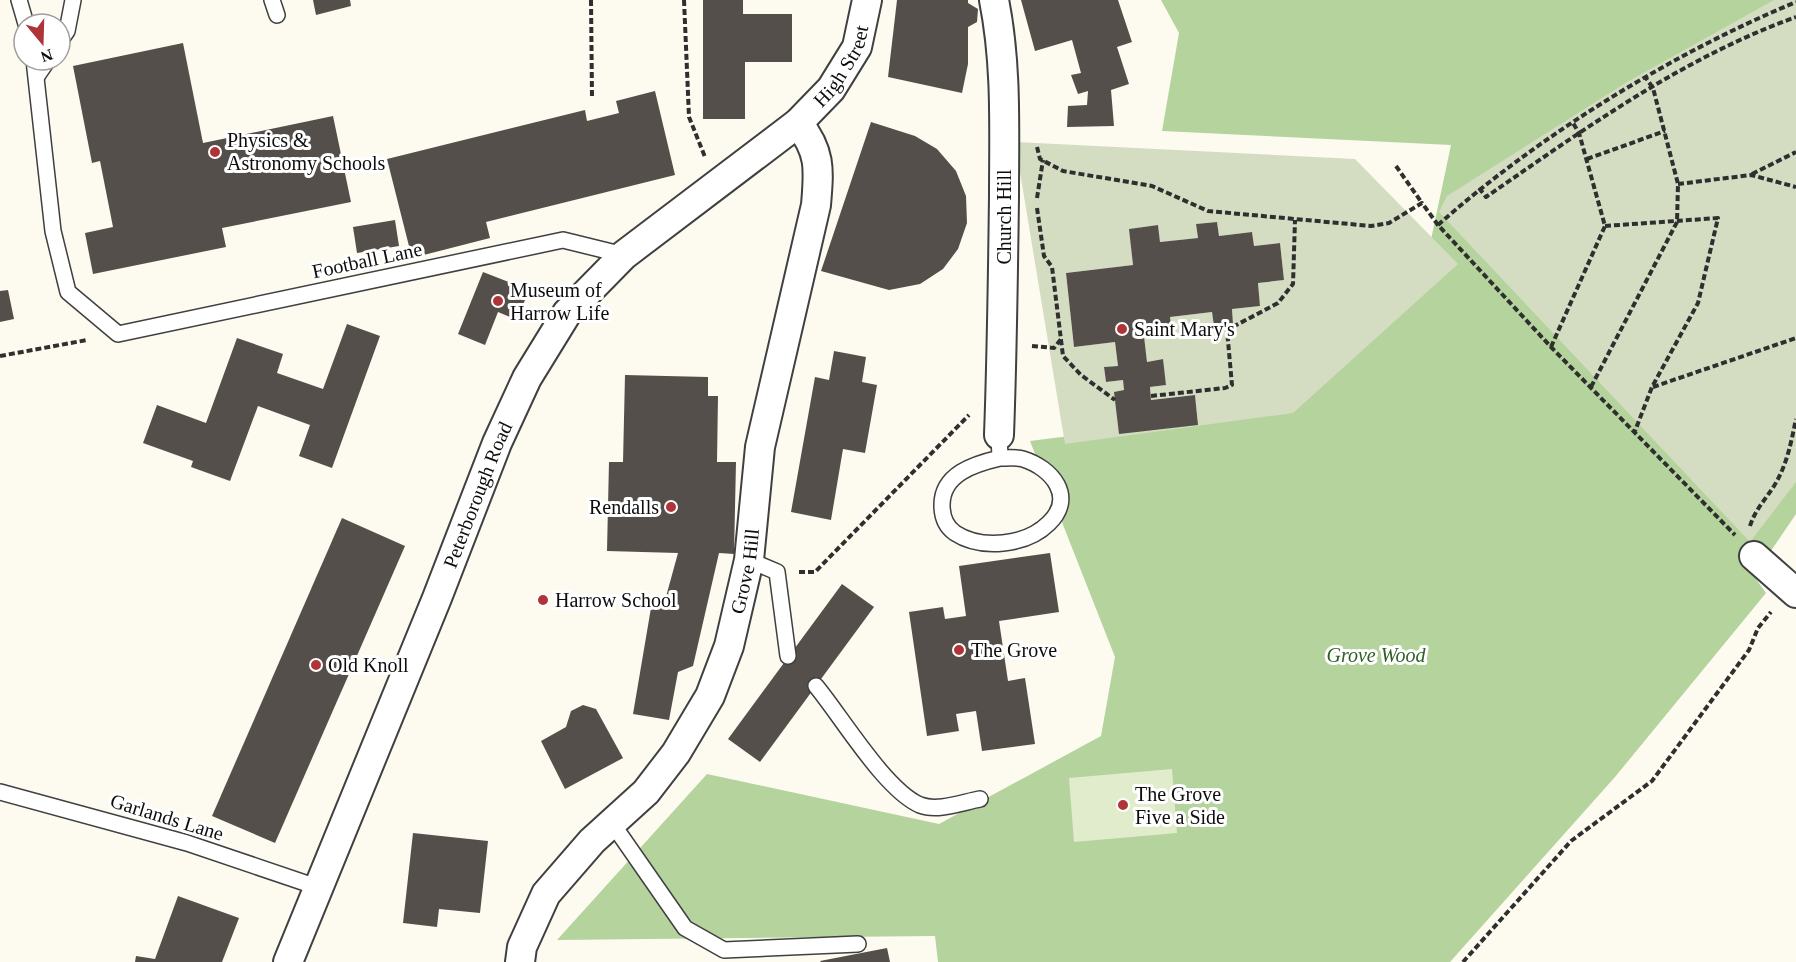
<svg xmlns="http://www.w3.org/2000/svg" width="1796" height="962" font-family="Georgia,serif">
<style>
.forest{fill:#b5d39d}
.cemetery{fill:#d4ddc2;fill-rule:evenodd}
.pitch{fill:#e1eccd}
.building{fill:#554f4b}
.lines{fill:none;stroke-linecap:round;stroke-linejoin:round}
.service-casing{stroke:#404040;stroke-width:18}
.minor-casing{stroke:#404040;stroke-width:32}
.path{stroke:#2f2f2f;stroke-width:4;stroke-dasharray:6 3;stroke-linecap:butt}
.service{stroke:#fff;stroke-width:15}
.minor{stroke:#fff;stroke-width:28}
.poi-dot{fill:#ae3438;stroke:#fff;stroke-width:2}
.labels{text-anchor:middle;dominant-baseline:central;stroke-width:6;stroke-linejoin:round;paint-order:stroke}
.street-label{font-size:20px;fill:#0d0d0d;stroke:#fff}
.poi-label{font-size:20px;fill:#0d0d0d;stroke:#fff;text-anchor:start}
.park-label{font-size:20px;font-style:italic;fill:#2f5e25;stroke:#fff}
</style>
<rect width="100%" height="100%" fill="#fdfbef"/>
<polygon class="forest" points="1161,0 1796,0 1796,514 1754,576 1766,593 1615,777 1450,962 938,962 935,936 557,940 707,774 939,824 1101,736 1115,657 1030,441 1291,408 1429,249 1451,145 1162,131 1179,33"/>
<g class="cemetery">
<polygon points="1774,0 1796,0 1796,482 1750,542 1439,212 1447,196 1627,82"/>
<path d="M1015,142L1355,159L1458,264L1293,413L1065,444ZM1217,222L1219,236L1252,232L1254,246L1280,243L1284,280L1258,283L1260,306L1232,309L1233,324L1214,326L1212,312L1170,317L1172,333L1144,336L1147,362L1162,359L1166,385L1150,387L1151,400L1195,395L1198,425L1120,434L1115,392L1124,390L1123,380L1106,382L1104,367L1118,366L1115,342L1074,347L1066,273L1133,265L1130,229L1158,225L1160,242L1198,238L1196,224Z"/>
</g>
<polygon class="pitch" points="1172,769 1177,833 1074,842 1069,778"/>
<g class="building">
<polygon points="313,0 350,0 351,6 316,15"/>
<polygon points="703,0 743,0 743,14 792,14 792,62 745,62 745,119 703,119"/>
<polygon points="897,0 968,0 968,3 978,9 977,22 968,27 968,64 962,93 888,77"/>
<polygon points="1021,0 1118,0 1132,42 1117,47 1129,84 1111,90 1114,126 1067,127 1068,106 1087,105 1088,91 1078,94 1071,75 1081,73 1072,40 1035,51"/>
<polygon points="183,43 203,143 333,116 351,202 222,228 226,247 93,274 85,233 113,227 100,161 92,163 73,66"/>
<polygon points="655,91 675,175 486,222 490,238 412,258 387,159 585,110 587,121 619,113 616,101"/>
<polygon points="871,122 915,136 937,149 956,171 966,196 967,223 958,249 943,269 920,284 889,290 821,271"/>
<polygon points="395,220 399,246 357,253 353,227"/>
<polygon points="1217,222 1219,236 1252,232 1254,246 1280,243 1284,280 1258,283 1260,306 1232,309 1233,324 1214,326 1212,312 1170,317 1172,333 1144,336 1147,362 1163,359 1166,385 1150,387 1151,400 1195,395 1198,425 1119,434 1114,392 1124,390 1123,380 1106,382 1104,367 1118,366 1115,342 1074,347 1066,273 1133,265 1129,229 1158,225 1160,242 1198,238 1196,224"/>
<polygon points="483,272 529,290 517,320 498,312 485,345 458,334"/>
<polygon points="8,290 14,319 0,322 0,291"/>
<polygon points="347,324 380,336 332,468 299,456 310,425 258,406 230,481 191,467 193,461 143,443 157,405 206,423 237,338 283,354 277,373 323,389"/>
<polygon points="834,351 866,357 862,382 877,385 865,453 843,449 831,520 791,512 815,377 829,380"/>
<polygon points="625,375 708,377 708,396 718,396 717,462 736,462 734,554 719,553 693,666 678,672 669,720 633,714 652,602 664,604 678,553 607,551 609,462 623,462"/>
<polygon points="342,518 405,546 275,843 212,816"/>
<polygon points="1050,553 1059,612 999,621 1008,681 1025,678 1035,744 982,751 976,711 956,714 959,731 927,736 909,612 943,607 945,619 966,616 959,566"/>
<polygon points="842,584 874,607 760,762 728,739"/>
<polygon points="583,705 596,709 623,758 565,789 541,741 566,727 571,711"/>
<polygon points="413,833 488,841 480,913 439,909 437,927 403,923"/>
<polygon points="178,896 239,918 222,962 135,962 136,956 155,959"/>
<polygon points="887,948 890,962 821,962 820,961"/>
</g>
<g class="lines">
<g class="service-casing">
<g id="service">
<polyline points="19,0 26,24"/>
<polyline points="272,0 277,15"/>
<polyline points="60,41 67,31 73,0"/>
<polyline points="34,60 53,231 68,292 118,334 563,240 624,255"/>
<polyline points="37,76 48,60"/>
<path d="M999,435L1000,458C1007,458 1017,457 1023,459C1052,468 1076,497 1049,523C1026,546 981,550 955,533C945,526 942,516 942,505C942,474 974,464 1000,458"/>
<polyline points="749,560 777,572 788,656"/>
<path d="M816,686C841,716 885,790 920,805C938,812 963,802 980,799"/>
<polyline points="0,792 187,843 320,888"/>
<polyline points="612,823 685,928 724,950 858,944"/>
</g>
</g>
<g class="minor-casing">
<g id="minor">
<path d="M994,0C1007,65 1004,131 1004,196C1003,276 1002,355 999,435"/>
<polyline points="1754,556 1796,593"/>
<path id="s1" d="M288,962L437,598L497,443L527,378L567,313L624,255L798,123L831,89L857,47L867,0"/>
<path id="s2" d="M520,962L522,947L546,894L592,841L646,792L676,753L710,696L729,646L749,560L760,447L816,205C819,169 821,152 798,123"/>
</g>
</g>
<g class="path">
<polyline points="591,0 592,97"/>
<polyline points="684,0 689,117 705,157"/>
<polyline points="1037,147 1040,159 1063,171 1152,186 1208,211 1371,226 1389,223 1422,203 1438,225 1551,347 1735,535"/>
<polyline points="1587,159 1665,131"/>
<polyline points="1396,166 1422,203"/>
<polyline points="1752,174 1796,152"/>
<polyline points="1678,184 1751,175 1796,187"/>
<path d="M1479,188L1486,197C1583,130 1684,57 1796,17"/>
<polyline points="1037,198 1043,160"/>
<polyline points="1037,208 1044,256 1052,267 1063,356 1081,375 1115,400"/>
<path d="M1438,225C1538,136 1673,53 1796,2"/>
<polyline points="1605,226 1718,218 1698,303 1652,387 1635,431"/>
<polyline points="1032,346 1054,348 1061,339"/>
<polyline points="1551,347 1605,226 1579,133 1573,123"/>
<polyline points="0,356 87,340"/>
<polyline points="1591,387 1677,222 1678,184 1653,88 1646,78"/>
<polyline points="1653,387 1796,338"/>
<polyline points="1151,396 1225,388 1232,385 1227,330 1278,303 1293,284 1295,220"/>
<path d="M1750,526C1755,510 1765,500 1774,486C1787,465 1791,443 1796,419"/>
<polyline points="799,572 815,572 969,415"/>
<polyline points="1463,962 1571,841 1652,781 1749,650 1758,628 1771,612"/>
</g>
<use href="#service" class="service"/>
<use href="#minor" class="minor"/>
</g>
<g class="poi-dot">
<circle cx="215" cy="152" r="6"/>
<circle cx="498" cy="301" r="6"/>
<circle cx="1122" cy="329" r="6"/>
<circle cx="671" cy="507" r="6"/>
<circle cx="543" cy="600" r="6"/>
<circle cx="959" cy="650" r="6"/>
<circle cx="316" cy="665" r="6"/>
<circle cx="1123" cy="805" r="6"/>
</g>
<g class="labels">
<g class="street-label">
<text stroke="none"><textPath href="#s1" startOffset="1080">High Street</textPath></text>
<text transform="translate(1004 217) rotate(-90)">Church Hill</text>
<text transform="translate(367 260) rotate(-12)">Football Lane</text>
<text stroke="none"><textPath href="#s1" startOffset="504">Peterborough Road</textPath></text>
<text stroke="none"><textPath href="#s2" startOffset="462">Grove Hill</textPath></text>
<text transform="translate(167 817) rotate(17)">Garlands Lane</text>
</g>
<g class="poi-label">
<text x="227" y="140">Physics &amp;<tspan x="227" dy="23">Astronomy Schools</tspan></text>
<text x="510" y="290">Museum of<tspan x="510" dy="23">Harrow Life</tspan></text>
<text x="1134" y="329">Saint Mary's</text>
<text x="659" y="507" text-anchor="end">Rendalls</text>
<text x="555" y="600">Harrow School</text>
<text x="971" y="650">The Grove</text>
<text x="328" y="665">Old Knoll</text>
<text x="1135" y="794">The Grove<tspan x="1135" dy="23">Five a Side</tspan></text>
</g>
<g class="park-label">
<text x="1376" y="655">Grove Wood</text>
</g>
</g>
<g transform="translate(42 42) rotate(161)"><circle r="28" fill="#ffffff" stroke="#9e9e9e" stroke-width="1.5"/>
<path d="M0-4.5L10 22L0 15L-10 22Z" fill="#ae3438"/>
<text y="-9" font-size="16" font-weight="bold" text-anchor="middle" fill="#0d0d0d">N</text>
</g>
</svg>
